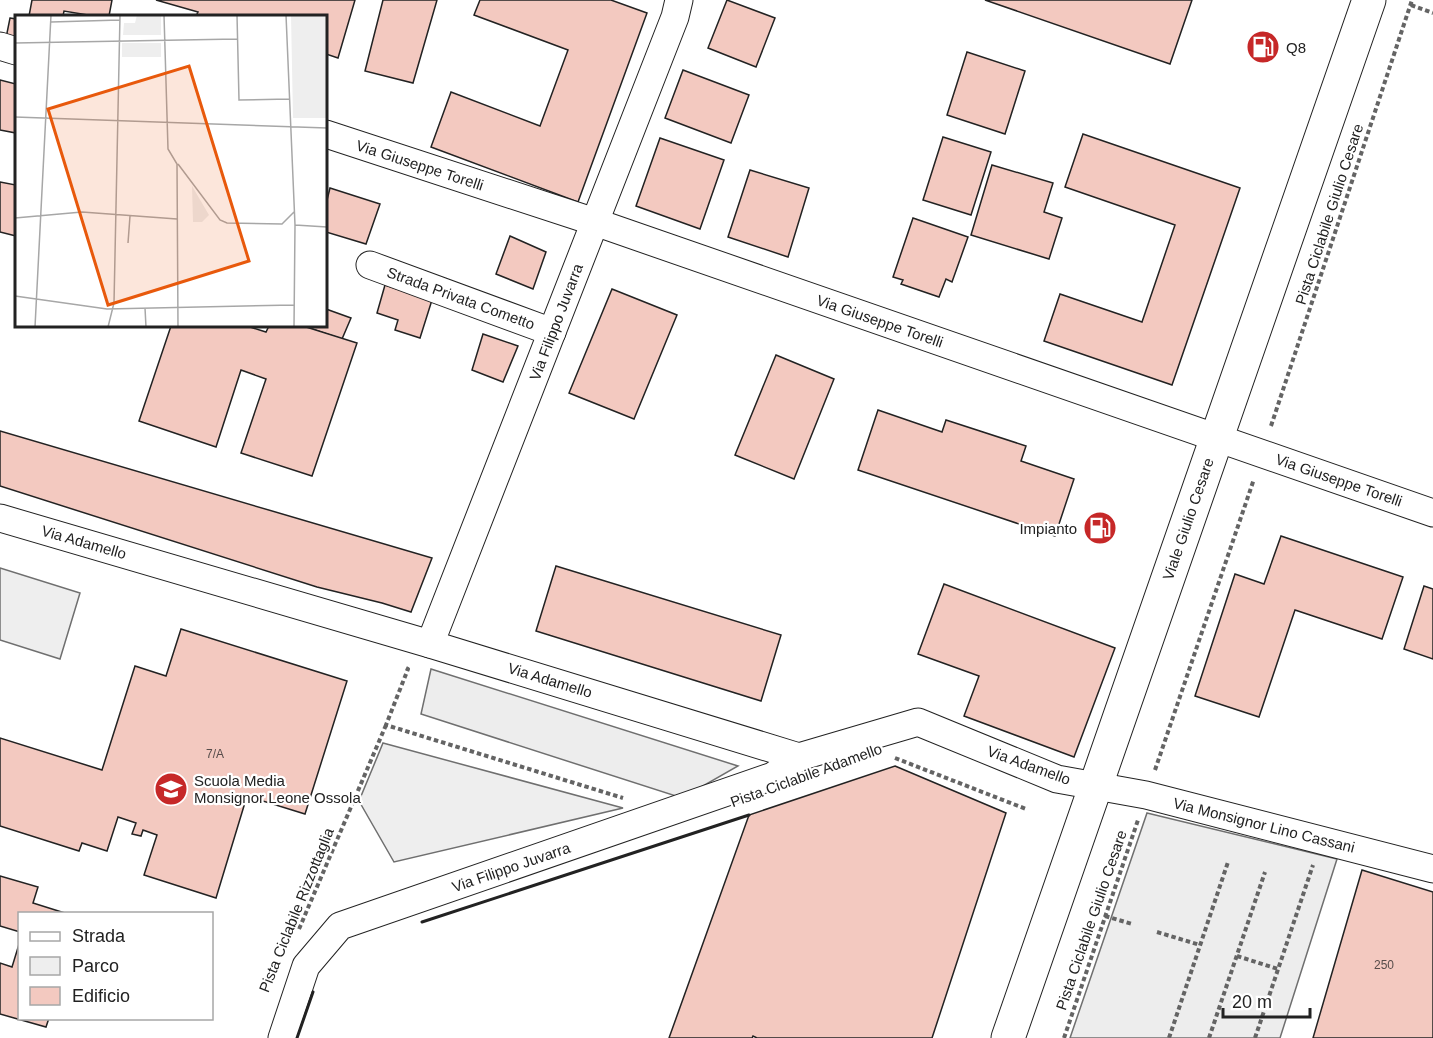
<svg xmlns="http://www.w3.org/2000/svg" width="1433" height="1038" font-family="Helvetica,sans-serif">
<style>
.green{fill:#eee;stroke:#6f6f6f;stroke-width:1.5}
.parking{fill:#ededed;stroke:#6f6f6f;stroke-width:1.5}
.building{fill:#f3c9c0;stroke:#222;stroke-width:1.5}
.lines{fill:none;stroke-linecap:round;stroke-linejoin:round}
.street-casing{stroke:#222;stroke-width:29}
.secondary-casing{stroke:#222;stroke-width:35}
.path{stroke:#646464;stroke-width:4;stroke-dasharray:4.5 3;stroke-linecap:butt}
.street{stroke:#fff;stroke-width:27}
.secondary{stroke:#fff;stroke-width:33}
.wall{stroke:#222;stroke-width:3}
.labels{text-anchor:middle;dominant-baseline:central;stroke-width:4.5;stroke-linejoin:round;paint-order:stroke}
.number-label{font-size:12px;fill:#564c4a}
.poi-label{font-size:15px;fill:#222;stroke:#fff;text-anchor:start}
.street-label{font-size:15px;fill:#222;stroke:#fff}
.inset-road{fill:none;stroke:#a7a7a7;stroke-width:1.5}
.view{fill:#e8590c;fill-opacity:0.15;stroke:#e8590c;stroke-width:3}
.inset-edge{fill:none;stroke:#222;stroke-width:3}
</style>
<rect width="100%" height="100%" fill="#fff"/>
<g class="green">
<polygon points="0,568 80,593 60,659 0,640"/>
<polygon points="383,743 623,808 394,862 359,801"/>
</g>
<g class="parking">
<polygon points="431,669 738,766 682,798 421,714"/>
<polygon points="1147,813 1337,859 1280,1038 1070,1038"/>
</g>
<g class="building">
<polygon points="32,0 112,0 109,16 94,16 64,11 63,16 29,16"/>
<polygon points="156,0 355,0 338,58 326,54 326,16 196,16 198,12"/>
<polygon points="383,0 437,0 413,83 365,71"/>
<polygon points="480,0 611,0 647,13 578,202 431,147 451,92 540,126 568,50 474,15"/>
<polygon points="727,0 775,18 756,67 708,48"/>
<polygon points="985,0 1192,0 1170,64"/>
<polygon points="10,18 16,19 16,45 5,43"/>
<polygon points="967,52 1025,71 1005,134 947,115"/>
<polygon points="683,70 749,95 731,143 665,118"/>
<polygon points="0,80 16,84 16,133 0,130"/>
<polygon points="1083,134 1240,188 1172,385 1044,341 1060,294 1142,322 1175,225 1065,187"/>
<polygon points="943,137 991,152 971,215 923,200"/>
<polygon points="660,138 724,160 700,229 636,206"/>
<polygon points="992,165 1053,183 1044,212 1062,218 1049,259 971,235"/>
<polygon points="750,170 809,188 788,257 728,237"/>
<polygon points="0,182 16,185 16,236 0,232"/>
<polygon points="330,188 380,204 366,244 326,232 326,204"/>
<polygon points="913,218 968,237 952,282 946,279 939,297 901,284 903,280 893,277"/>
<polygon points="510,236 546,252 533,289 496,274"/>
<polygon points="385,285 432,300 420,338 395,330 398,320 377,313"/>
<polygon points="612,289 677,315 634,419 569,393"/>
<polygon points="326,309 351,318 342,339 303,326 326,326"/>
<polygon points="171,326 247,326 266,332 269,326 303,326 357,343 312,476 241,453 266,379 241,370 216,447 139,421"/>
<polygon points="483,334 518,346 503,382 472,370"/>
<polygon points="776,355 834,379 794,479 735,455"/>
<polygon points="878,410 942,432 946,420 1026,446 1021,461 1074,479 1055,536 858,470"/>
<polygon points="0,431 432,558 411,612 382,603 317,587 0,486"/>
<polygon points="1281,536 1403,577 1382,639 1295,610 1259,717 1195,696 1235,574 1264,584"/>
<polygon points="556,566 781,635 761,701 536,631"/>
<polygon points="944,584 1115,648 1074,757 964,716 979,676 918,654"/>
<polygon points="1424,586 1433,589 1433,659 1404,649"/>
<polygon points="181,629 347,681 305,814 247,796 216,898 144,875 157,835 143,830 141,836 132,834 136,823 118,817 107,851 82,843 79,851 0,826 0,738 102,770 135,666 166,676"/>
<polygon points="895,766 1006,813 932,1038 757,1038 753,1036 752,1038 669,1038 749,815"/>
<polygon points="1362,870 1433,892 1433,1038 1313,1038"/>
<polygon points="0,876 38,887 33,903 68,914 20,914 20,932 0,926"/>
<polygon points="20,941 20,1018 49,1018 46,1027 0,1014 0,963 12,967"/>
</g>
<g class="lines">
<g class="street-casing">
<g id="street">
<polyline points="0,46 16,51"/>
<polyline points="326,134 595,222 1433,513"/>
<polyline points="370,265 552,332"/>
<polyline points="0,518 430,644 799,757 918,722 1057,779 1146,795 1433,869"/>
<polyline points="430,644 675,17 679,0"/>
<polyline points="282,1038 306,966 340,926 773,776 799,757"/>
</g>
</g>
<g class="secondary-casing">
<polyline id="secondary" points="1008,1038 1369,0"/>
</g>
<g class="path">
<polyline points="1411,5 1433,13"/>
<polyline points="1271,426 1412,0"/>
<polyline points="406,668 408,669 386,725 623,798"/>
<polyline points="895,758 1026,809"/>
<polyline points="1155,770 1254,479"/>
<polyline points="1105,916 1132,924"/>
<polyline points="299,929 386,725"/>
<polyline points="1157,932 1200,945"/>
<polyline points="1237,956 1278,969"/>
<polyline points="1064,1038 1138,820"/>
<polyline points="1169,1038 1228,862"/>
<polyline points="1209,1038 1265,872"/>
<polyline points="1255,1038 1313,865"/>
</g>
<use href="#street" class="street"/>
<use href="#secondary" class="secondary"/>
<g class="wall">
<polyline points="422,922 749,815"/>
<polyline points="297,1038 313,992"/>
</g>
</g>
<defs>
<g id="fuel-disc" transform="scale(1.725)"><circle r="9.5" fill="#c62828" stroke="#fff"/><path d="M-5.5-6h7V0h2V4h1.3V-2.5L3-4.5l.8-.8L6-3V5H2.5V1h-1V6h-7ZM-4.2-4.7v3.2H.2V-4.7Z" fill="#fff"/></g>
<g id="school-disc" transform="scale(1.725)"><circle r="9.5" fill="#c62828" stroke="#fff"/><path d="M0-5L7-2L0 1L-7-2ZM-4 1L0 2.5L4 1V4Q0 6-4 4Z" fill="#fff"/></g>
</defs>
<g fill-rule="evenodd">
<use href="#fuel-disc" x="1263" y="47"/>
<use href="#fuel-disc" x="1100" y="528"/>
<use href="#school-disc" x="171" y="789"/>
</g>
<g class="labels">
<g class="number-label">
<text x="215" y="754">7/A</text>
<text x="1384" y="965">250</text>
</g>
<g class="poi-label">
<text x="1286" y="47">Q8</text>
<text x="1077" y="528" text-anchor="end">Impianto</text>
<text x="194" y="780">Scuola Media<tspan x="194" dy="17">Monsignor Leone Ossola</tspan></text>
</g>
<g class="street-label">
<text transform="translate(420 165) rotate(18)">Via Giuseppe Torelli</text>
<text transform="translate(1329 214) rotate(-72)">Pista Ciclabile Giulio Cesare</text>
<text transform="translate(461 298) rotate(20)">Strada Privata Cometto</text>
<text transform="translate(880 321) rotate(19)">Via Giuseppe Torelli</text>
<text transform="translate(556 322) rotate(-69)">Via Filippo Juvarra</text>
<text transform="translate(1339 480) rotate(19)">Via Giuseppe Torelli</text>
<text transform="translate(1188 519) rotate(-71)">Viale Giulio Cesare</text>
<text transform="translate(84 542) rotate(16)">Via Adamello</text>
<text transform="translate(550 680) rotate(17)">Via Adamello</text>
<text transform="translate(1029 765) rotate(20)">Via Adamello</text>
<text transform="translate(806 775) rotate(-20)">Pista Ciclabile Adamello</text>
<text transform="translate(1264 825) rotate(14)">Via Monsignor Lino Cassani</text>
<text transform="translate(511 867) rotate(-19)">Via Filippo Juvarra</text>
<text transform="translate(296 910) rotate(-68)">Pista Ciclabile Rizzottaglia</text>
<text transform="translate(1091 920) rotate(-71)">Pista Ciclabile Giulio Cesare</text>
</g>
</g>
<g transform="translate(15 15)">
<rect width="312" height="312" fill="#fff"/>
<path d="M122,0H146V20H108L109,8H120ZM276,0H312V103H278ZM107,28H146V42H107ZM177,171L194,200L187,207H178Z" fill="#eee"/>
<path class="inset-road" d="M149,0L153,134L162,149L163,312M222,0L224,85L274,84M271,0L280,210L279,312M36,7L105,5M0,28L222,24M0,102L312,113M163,149L205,205L212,208L267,209L279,197M0,203L67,197L162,204M280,210L312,212M113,228L115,201M0,281L92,294L279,290M130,293L131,312M20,312L36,0M93,312L99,288L105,0"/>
<path class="view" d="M174,51L234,246L93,290L33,94Z"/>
<rect width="312" height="312" class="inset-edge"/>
</g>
<rect x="18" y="912" width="195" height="108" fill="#ffffff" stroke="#a7a7a7" stroke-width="1.5"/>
<rect x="30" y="932" width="30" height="9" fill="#ffffff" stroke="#a7a7a7" stroke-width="1.5"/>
<text x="72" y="942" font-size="18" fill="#222222">Strada</text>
<rect x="30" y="957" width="30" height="18" fill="#eeeeee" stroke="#a7a7a7" stroke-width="1.5"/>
<text x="72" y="972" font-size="18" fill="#222222">Parco</text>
<rect x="30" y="987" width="30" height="18" fill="#f3c9c0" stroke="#a7a7a7" stroke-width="1.5"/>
<text x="72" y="1002" font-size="18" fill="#222222">Edificio</text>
<path d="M1223 1008v9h87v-9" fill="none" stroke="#222222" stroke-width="3"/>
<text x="1232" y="1008" font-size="18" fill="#222222" stroke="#ffffff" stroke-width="4.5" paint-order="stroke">20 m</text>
</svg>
